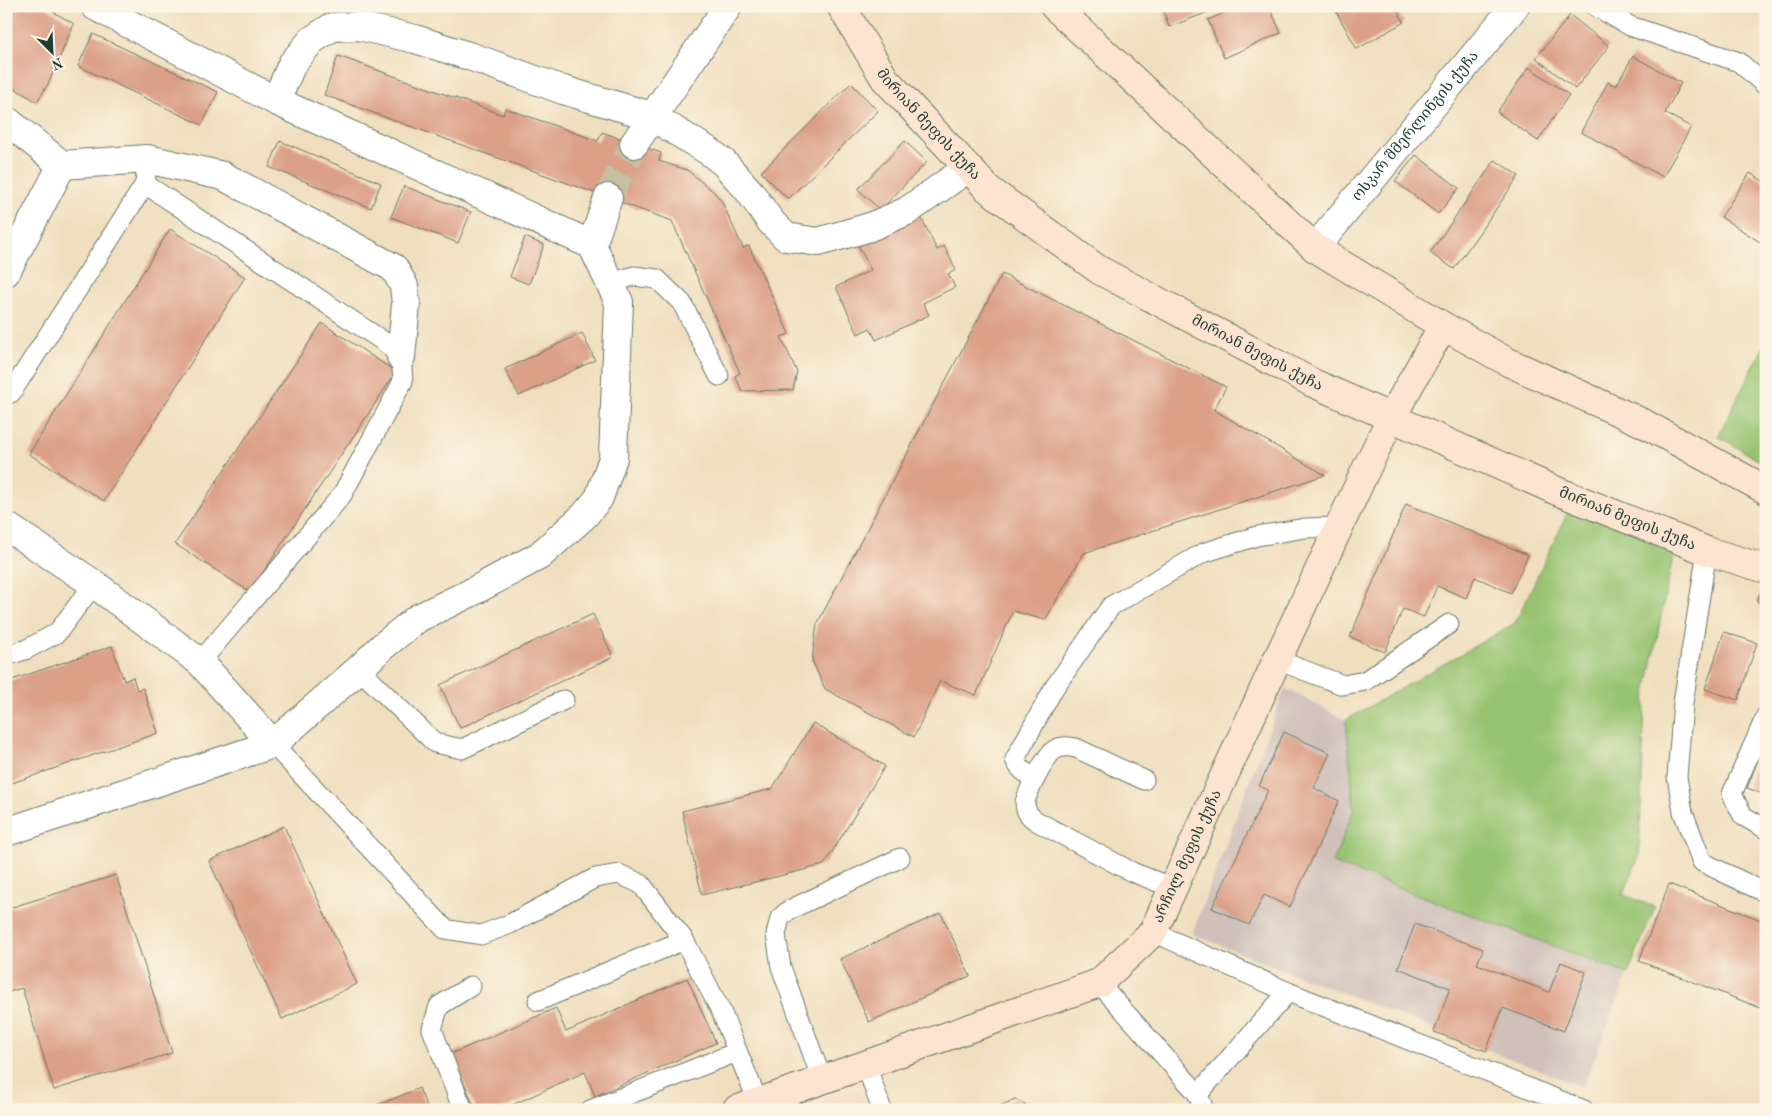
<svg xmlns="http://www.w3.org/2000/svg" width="1772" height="1116" font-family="'Old Standard TT','Noto Serif Georgian',serif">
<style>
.built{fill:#f2d4be}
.industrial{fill:#cfc0ba}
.green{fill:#98c472;stroke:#5c8053}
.building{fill:#dca088}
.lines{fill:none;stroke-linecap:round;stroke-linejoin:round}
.street-tunnel{stroke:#c6bfa3;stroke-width:28;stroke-dasharray:28 14;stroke-linecap:butt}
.lane-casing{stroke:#687665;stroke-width:21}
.street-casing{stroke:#687665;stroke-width:30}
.secondary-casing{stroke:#687665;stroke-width:30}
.lane{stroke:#fff;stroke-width:19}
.street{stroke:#fff;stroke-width:28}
.secondary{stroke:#fde4d0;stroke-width:28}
.labels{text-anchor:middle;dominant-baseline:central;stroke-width:5;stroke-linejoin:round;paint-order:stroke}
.street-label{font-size:15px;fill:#1f3d34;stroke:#fcf5e5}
</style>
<rect width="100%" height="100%" fill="#fcf5e5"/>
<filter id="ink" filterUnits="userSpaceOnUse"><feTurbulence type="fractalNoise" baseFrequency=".02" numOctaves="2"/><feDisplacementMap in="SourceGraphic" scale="10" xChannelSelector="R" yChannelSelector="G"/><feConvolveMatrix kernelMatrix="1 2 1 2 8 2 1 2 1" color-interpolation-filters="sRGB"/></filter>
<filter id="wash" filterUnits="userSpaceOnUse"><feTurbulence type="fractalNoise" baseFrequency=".0096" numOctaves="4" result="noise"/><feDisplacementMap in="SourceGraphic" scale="20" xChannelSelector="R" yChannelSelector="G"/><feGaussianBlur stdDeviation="1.12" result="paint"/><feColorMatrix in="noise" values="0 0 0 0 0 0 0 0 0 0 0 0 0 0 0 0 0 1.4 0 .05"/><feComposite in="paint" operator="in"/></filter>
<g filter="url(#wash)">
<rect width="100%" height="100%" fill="#f0dfbf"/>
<polygon class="built" points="850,1089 861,1094 867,1110 786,1110"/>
<polygon class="industrial" points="1285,688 1346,720 1354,809 1334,863 1628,974 1583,1087 1192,934"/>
<g class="green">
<polygon points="1766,342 1766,465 1718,436"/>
<polygon points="1569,510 1675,546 1645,699 1639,857 1623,895 1655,907 1628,974 1333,863 1354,809 1346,720 1515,623"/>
</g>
<g id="blocks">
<g class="building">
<polygon points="6,6 43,6 74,24 48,84 37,102 6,83"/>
<polygon points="1162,6 1216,6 1216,9 1169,27"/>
<polygon points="1240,6 1269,6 1281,33 1224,58 1208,20"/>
<polygon points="1333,6 1395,6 1404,22 1357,49"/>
<polygon points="1570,15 1609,46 1575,89 1536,58"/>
<polygon points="93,34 218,92 202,125 78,66"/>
<polygon points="338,56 503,115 505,108 598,141 602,132 661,153 659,161 687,170 715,193 722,202 743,248 749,246 789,334 781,337 797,372 793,390 742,391 735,376 740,373 672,221 324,95"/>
<polygon points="1633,56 1681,83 1665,113 1691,127 1663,177 1581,132 1608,82 1616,86"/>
<polygon points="1529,67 1569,95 1538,141 1497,112"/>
<polygon points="851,83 878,111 788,199 761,172"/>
<polygon points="280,141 381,183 371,208 269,167"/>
<polygon points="905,141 927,162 880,210 858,189"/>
<polygon points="1416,155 1459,188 1438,214 1395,181"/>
<polygon points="1495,160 1519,176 1454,269 1430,253"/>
<polygon points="1750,173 1766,183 1766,234 1760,242 1721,217"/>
<polygon points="404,186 471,212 458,243 391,217"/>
<polygon points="920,215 937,250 944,246 956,270 948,274 955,287 923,303 929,315 876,340 870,328 858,334 836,287 871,270 858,245"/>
<polygon points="170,229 245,277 104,501 29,454"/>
<polygon points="525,237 544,245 529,284 510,277"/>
<polygon points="1002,274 1226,387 1214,410 1325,475 1084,553 1045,620 1013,611 976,695 940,681 914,737 825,689 812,660 817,624"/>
<polygon points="322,323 396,372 250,592 175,544"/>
<polygon points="582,333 595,360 519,396 505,369"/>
<polygon points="1406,504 1528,555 1511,593 1475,577 1466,598 1437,586 1424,617 1403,609 1385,652 1350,637"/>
<polygon points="1766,580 1766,605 1757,602"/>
<polygon points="593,614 613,657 460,728 440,685"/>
<polygon points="1724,632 1757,643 1738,700 1705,689"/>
<polygon points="112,646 124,681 133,677 137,690 143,688 158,733 6,785 6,682"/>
<polygon points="813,723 885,766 824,865 702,895 682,811 772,789"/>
<polygon points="1284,732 1330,753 1314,788 1339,801 1290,907 1264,895 1249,925 1212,908 1268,790 1259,786"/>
<polygon points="1764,744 1766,744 1766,795 1747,788"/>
<polygon points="284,826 357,984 282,1019 209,861"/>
<polygon points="116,875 172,1053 54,1090 22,988 6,993 6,909"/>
<polygon points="1669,884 1766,922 1766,1010 1639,961"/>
<polygon points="941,913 970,976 869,1022 840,959"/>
<polygon points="1415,924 1483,949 1477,964 1549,992 1561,962 1586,972 1564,1031 1503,1008 1486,1051 1434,1032 1450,988 1398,968"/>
<polygon points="687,978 716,1043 595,1096 585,1072 501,1110 476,1110 451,1054 556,1008 566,1032"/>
<polygon points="419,1088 428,1110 367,1110"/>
<polygon points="1015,1099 1034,1110 991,1110"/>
</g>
</g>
</g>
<g filter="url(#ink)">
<use href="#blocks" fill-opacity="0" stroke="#687665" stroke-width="1"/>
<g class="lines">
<polyline class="street-tunnel" points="608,198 634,144"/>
<g class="lane-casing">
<g id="lane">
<polyline points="1595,6 1630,26 1739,62 1766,86"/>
<polyline points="145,184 383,341 401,357 403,381 342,495 200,662"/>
<polyline points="610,283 634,276 657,279 682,303 719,376"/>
<polyline points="11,393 145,184 146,173"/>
<polyline points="1707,551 1683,703 1677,777 1683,812 1702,862 1766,893"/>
<polyline points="6,656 25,650 57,633 94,584"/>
<polyline points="1277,660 1343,685 1365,681 1449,624"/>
<polyline points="359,669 435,743 462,749 564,700"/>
<polyline points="1766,716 1732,794 1743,816 1766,829"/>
<polyline points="273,744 445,929 481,935 510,924 595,878 619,874 641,884 684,940 721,1011 758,1102"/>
<path d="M1035,778C1026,773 1019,770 1015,759L1054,688L1111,606L1203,553L1257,536L1305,528L1339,527"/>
<path d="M1144,780L1076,748C1068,746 1060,745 1053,751C1046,756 1026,794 1025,803C1025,812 1031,818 1038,822L1132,872L1173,888"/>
<polyline points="1153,932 1288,992 1584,1110"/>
<polyline points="1099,983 1198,1094 1204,1110"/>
<polyline points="538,1001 684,940"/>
<polyline points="866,1065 882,1110"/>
<polyline points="822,1080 781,967 776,934 780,918 789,910 900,858"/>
<polyline points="1198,1094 1288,992"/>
<polyline points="463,1110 432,1029 439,1006 471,986"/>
<polyline points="590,1110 737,1052"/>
</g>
</g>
<g class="street-casing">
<g id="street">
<polyline points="276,101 292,64 312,40 332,27 359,26 415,39 472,57 563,90 651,116 710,152 724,163 749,191 772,223 786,237 818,242 870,227 907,211 968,168"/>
<polyline points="6,120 62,165 147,159 223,176 394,268 404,286 406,304 401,357"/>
<polyline points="634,144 728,6"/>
<polyline points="592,245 608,198"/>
<path id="s1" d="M1315,248L1515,6"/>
<polyline points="6,272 62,165"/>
<polyline points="6,526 94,584 200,662 273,744"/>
<polyline points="6,832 273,744 359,669 383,646 418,618 470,593 539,556 584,516 599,498 613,458 619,302 592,245 276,101 95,6"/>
</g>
</g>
<g class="secondary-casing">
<g id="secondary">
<path id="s2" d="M841,6L885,79L988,189L1099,270L1313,383L1557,491L1707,551L1766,569"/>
<polyline points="1054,6 1315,248 1443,326 1508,362 1643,423 1766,490"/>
<path id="s3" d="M736,1110L1099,983L1153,932L1277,660L1368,465L1391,418L1443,326"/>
</g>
</g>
<use href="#lane" class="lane"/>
<use href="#street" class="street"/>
<use href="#secondary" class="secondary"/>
</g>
</g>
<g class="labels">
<g class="street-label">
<text stroke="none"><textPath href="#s2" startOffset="148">მირიან მეფის ქუჩა</textPath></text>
<text stroke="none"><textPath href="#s1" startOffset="158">ოსკარ შმერლინგის ქუჩა</textPath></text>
<text stroke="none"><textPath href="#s2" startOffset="552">მირიან მეფის ქუჩა</textPath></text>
<text stroke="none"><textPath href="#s2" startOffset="958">მირიან მეფის ქუჩა</textPath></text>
<text stroke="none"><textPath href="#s3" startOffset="542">არჩილ მეფის ქუჩა</textPath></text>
</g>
</g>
<rect width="1772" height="1116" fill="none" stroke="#fcf5e5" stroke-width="25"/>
<g transform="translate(52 52) rotate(156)" stroke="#fcf5e5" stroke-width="4" paint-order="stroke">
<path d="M0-4L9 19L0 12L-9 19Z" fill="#1f3d34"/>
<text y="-8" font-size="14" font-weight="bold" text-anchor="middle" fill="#1f3d34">N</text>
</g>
</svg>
